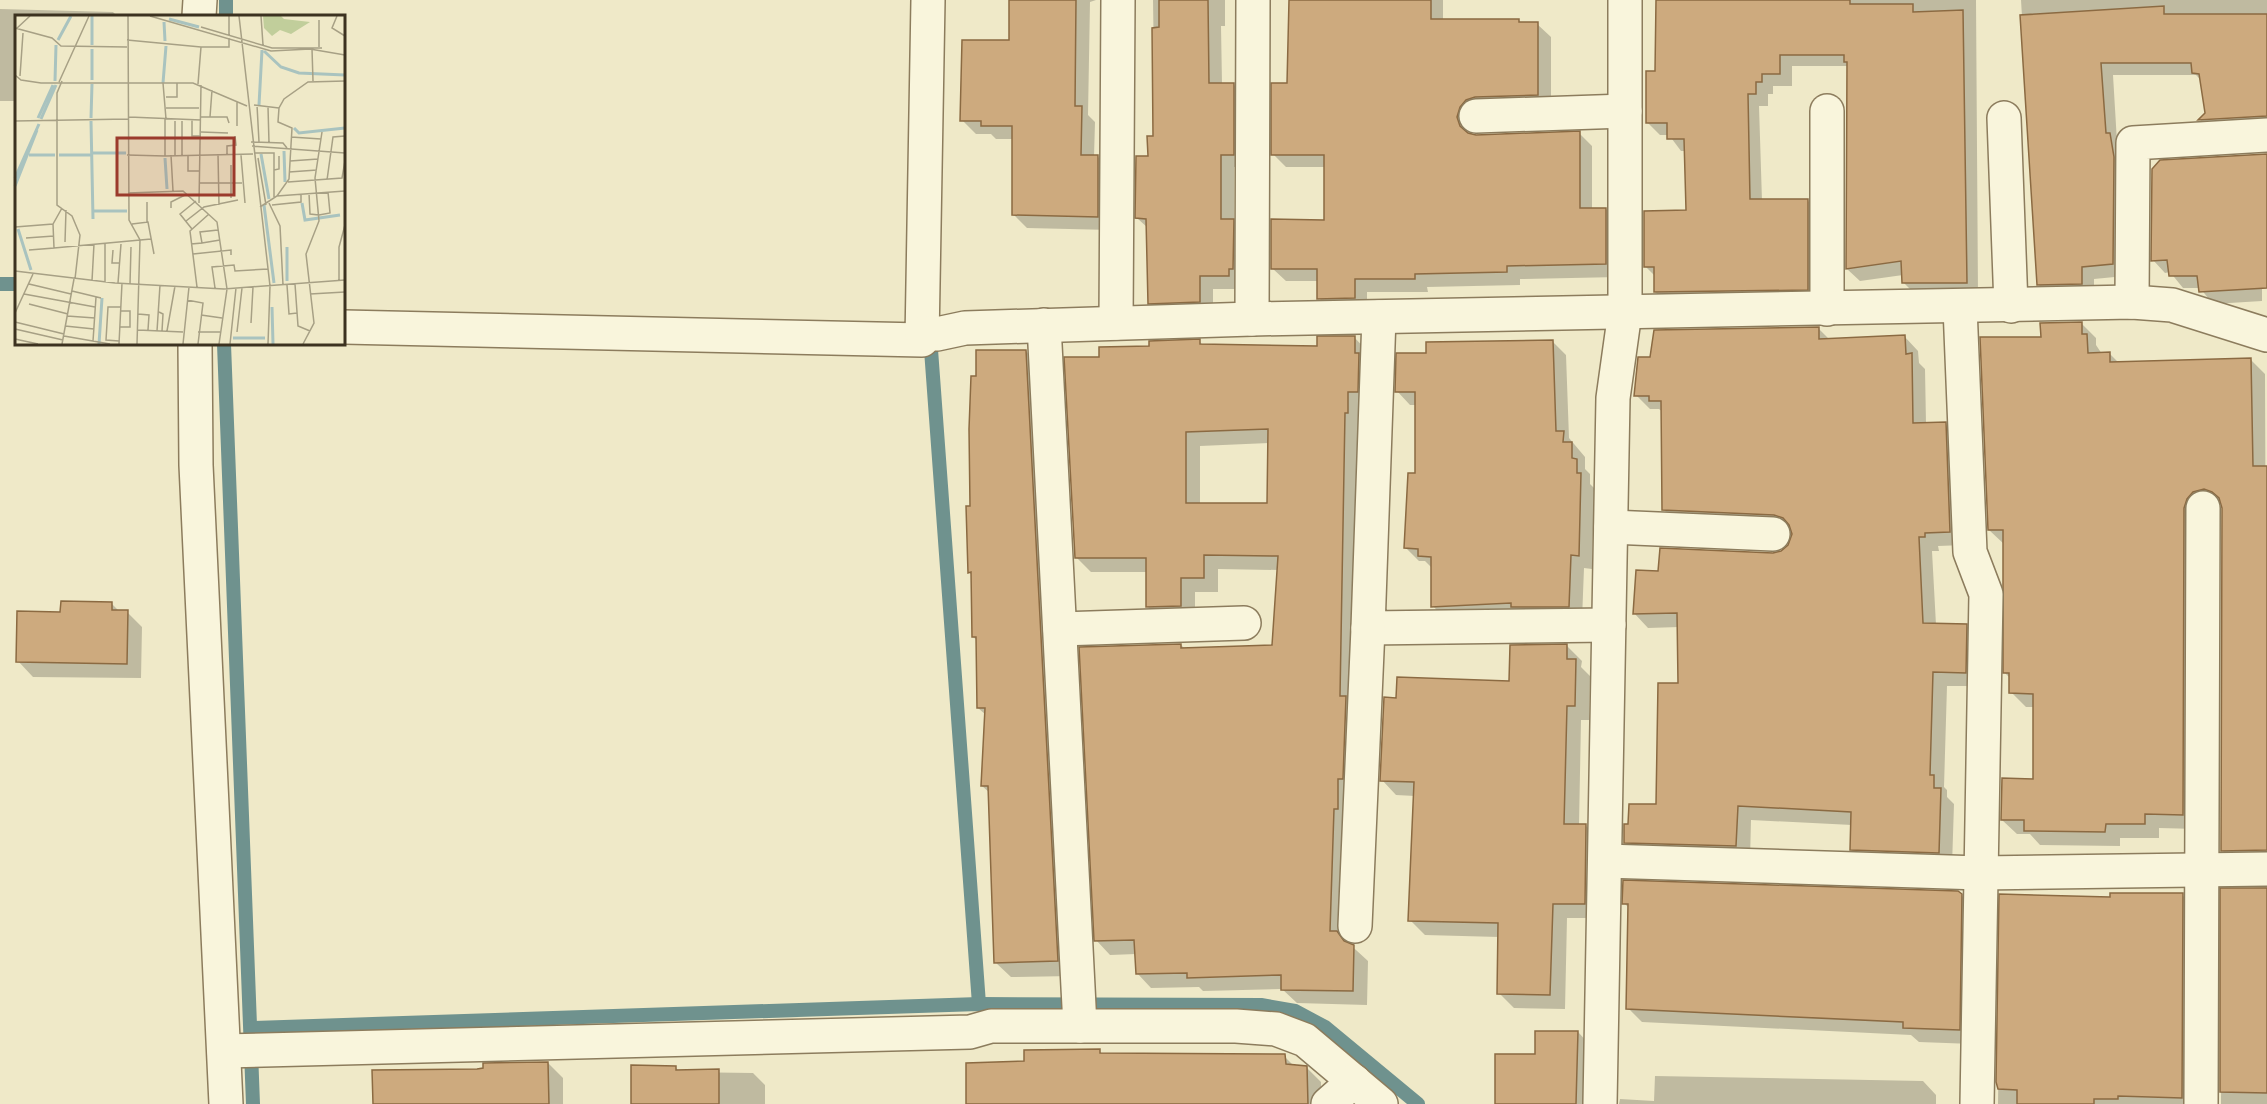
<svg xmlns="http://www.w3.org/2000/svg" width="2267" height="1104" font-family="Lora,serif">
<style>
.shadow{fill:#0003;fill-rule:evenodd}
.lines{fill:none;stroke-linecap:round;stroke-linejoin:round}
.stream{stroke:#6f928e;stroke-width:14}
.building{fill:#cdaa7e;stroke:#8b6a42;stroke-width:1.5;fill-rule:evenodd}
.minor-casing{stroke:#8c7c5d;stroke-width:36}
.minor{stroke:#f9f5dc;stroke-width:33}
.inset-river{fill:none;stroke:#a9c3bf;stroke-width:3}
.inset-road{fill:none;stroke:#a7a085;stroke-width:1.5}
.view{fill:#9b3b2c;fill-opacity:0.15;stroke:#9b3b2c;stroke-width:3}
.inset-edge{fill:none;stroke:#3c3220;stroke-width:3}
</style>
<rect width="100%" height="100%" fill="#efe9c8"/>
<g class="shadow">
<polygon points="1010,0 1096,0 1090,2 1088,115 1095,122 1094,157 1098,157 1111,170 1111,230 1027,228 1014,215 1014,139 996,139 991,134 976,134 962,120 1010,42"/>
<polygon points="1153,0 1225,0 1225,26 1221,26 1222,84 1233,84 1247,98 1246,167 1234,167 1234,221 1246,234 1242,289 1213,289 1213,315 1163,316 1149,303 1148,228 1137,218 1155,137"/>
<polygon points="1290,0 1443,0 1443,21 1518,21 1521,24 1537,24 1551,37 1551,108 1472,121 1471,135 1579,133 1592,146 1592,209 1606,209 1619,223 1619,277 1520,279 1520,285 1427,287 1428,292 1367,292 1367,311 1332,312 1319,298 1319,281 1286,281 1272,268 1326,221 1326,167 1286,167 1273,154 1289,84"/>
<polygon points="1658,0 1976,0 1978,295 1916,295 1903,282 1903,275 1860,281 1847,269 1849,66 1792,66 1792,86 1773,86 1773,94 1768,94 1768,106 1759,106 1762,201 1808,201 1820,213 1820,301 1668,304 1655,292 1655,276 1645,266 1687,211 1686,151 1681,151 1669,135 1660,135 1648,123 1657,72"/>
<polygon points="2021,0 2267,0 2267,129 2212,132 2200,120 2207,113 2202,81 2196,75 2113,75 2125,276 2094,279 2094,296 2050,297 2038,284"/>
<polygon points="0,9 113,12 117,16 16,16 16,101 0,101"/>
<polygon points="2267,155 2267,288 2262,284 2262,301 2213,304 2200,288 2183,288 2170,272 2165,273 2153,260"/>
<polygon points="2081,323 2096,338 2096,345 2102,354 2110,354 2119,363 2251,360 2265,374 2267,866 2237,865 2222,850 2222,504 2219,503 2208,506 2197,829 2159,828 2159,838 2120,838 2120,846 2040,845 2030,834 2017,834 2002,820 2034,780 2034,707 2026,707 2011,692 2011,679 2005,673 2005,545 1989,530 2043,338"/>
<polygon points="1818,328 1830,340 1904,336 1918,351 1919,363 1925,369 1926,424 1945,424 1960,438 1964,545 1938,546 1939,551 1932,551 1936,625 1966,625 1980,640 1979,686 1947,686 1944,787 1947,790 1947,797 1954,804 1952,866 1865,864 1851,849 1852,825 1751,820 1750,860 1639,856 1625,842 1657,805 1680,684 1679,627 1648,628 1634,613 1659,573 1783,552 1790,544 1793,535 1790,529 1678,524 1664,510 1663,412 1659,409 1650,409 1636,395 1652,358"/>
<path d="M1354,337L1368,352L1344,939L1368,961L1367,1005L1297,1003L1282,989L1203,991L1199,987L1151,988L1137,973L1136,954L1110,955L1096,940L1181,645L1185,649L1274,647L1279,570L1218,569V592H1195V620L1162,621L1148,607V572H1091L1076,557L1101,358L1199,341L1204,346L1319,348ZM1269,443L1268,504H1200V446Z"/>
<polygon points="1552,341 1566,355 1569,438 1585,457 1585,469 1590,474 1590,484 1594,488 1592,569 1584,568 1582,620 1446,620 1433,606 1433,569 1425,561 1419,561 1405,547 1416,475 1416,405 1410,405 1397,391 1428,355"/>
<polygon points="1026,351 1041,366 1072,976 1011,977 995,962 990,793 982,786 986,715 978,708 978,641 973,637 972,575 969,572 972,507"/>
<polygon points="111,603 120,612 127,612 142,627 141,678 33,677 18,661 62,613"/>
<polygon points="1567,646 1582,661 1581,667 1590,676 1589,720 1581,720 1579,826 1586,826 1601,841 1599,918 1567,918 1565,1009 1514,1008 1499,993 1499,937 1425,935 1410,920 1415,796 1396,795 1382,780 1397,699 1510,683"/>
<polygon points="2267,887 2267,1104 2221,1104 2222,890"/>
<polygon points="1961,895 1975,909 1973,1044 1919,1042 1911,1035 1642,1022 1628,1008 1630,909 1624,903"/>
<polygon points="2182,895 2197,909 2196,1104 1998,1104 2001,896 2112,898"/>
<polygon points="1578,1032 1591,1046 1589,1104 1496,1104 1536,1056"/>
<polygon points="1099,1051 1104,1055 1284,1056 1295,1067 1307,1068 1321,1082 1321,1104 967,1104 1026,1062"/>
<polygon points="548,1063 563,1078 563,1104 374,1104 477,1070"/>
<polygon points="676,1068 680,1072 753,1073 765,1085 765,1104 632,1104"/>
<polygon points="1655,1076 1923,1081 1936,1095 1936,1104 1619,1104 1620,1099 1654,1101"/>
</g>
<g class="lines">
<g class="stream">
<polyline points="226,16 226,0"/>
<polyline points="0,284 16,284"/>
<polyline points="930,336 979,1004"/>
<polyline points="224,344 253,1104"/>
<polyline points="251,1028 979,1004 1261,1005 1295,1011 1325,1027 1418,1104"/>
</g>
</g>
<g class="building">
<polygon points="1009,0 1076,0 1075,106 1082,106 1081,155 1098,155 1098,217 1012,215 1012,126 981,126 981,121 960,121 962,40 1009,40"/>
<polygon points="1159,0 1208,0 1209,83 1234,83 1234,155 1221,155 1221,219 1234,219 1233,269 1229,269 1229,276 1200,276 1200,302 1148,304 1146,219 1135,218 1136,156 1148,156 1147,136 1153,136 1152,28 1159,27"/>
<polygon points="1289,0 1431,0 1431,19 1519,19 1519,22 1538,22 1538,95 1475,97 1466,100 1460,107 1457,117 1460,126 1468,133 1476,135 1580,131 1580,208 1606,208 1606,264 1507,266 1507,272 1415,274 1415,279 1355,279 1355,298 1317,299 1317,269 1271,269 1271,219 1324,220 1324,155 1271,155 1271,83 1287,83"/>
<polygon points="1656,0 1850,0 1850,4 1913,4 1913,12 1963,10 1967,283 1902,283 1901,261 1846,269 1847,62 1844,62 1844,55 1780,55 1780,74 1762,74 1762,82 1756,82 1756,94 1748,94 1750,199 1808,199 1808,290 1654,292 1654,267 1644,267 1644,211 1686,210 1684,139 1667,139 1667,123 1646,123 1646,71 1655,71"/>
<polygon points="2164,6 2164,14 2267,14 2267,116 2198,120 2205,113 2199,74 2192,73 2191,63 2101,63 2106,133 2110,133 2114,157 2113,264 2082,267 2082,284 2037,285 2020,15"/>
<polygon points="2267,154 2267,288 2199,292 2197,276 2169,276 2167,260 2151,261 2152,169 2160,160"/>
<polygon points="2082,322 2082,334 2087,334 2088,353 2110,352 2110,362 2251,358 2253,466 2267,466 2267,850 2221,851 2222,508 2219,498 2212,492 2204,489 2193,492 2187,499 2184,508 2183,815 2145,814 2145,824 2106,824 2105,832 2024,831 2024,820 2001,820 2002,778 2033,779 2033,694 2009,693 2009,673 2003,673 2003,530 1988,530 1980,337 2041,337 2040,323"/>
<polygon points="1819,327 1819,339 1905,335 1906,354 1912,353 1913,423 1946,422 1950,532 1925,533 1925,537 1919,537 1923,623 1967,624 1966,673 1933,672 1930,775 1934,775 1934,788 1941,788 1939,853 1850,850 1851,812 1738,806 1736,846 1624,843 1624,824 1628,824 1629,804 1656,804 1658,683 1678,683 1677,613 1633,614 1636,570 1658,571 1660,548 1773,553 1781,551 1788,545 1792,534 1789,525 1783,518 1774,515 1662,510 1661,401 1649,401 1649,396 1634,396 1638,357 1650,357 1654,330"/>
<path d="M1317,336H1355V353H1359L1358,392H1348V413H1345L1340,696H1346L1343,779H1338V809H1334L1330,931H1337L1344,941L1354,945L1353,991L1281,990V975L1187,978V973L1136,974L1134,940L1094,941L1079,647L1181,644V648L1272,645L1278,556L1204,555V578H1181V606L1146,607V558H1075L1064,357H1099V347L1149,346V341L1200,339V344L1317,346ZM1268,429L1267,503H1186V432Z"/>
<polygon points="1553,340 1556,431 1564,431 1563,442 1572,442 1572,458 1577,459 1577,473 1581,473 1579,556 1571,555 1569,607 1511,607 1511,603 1431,607 1431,557 1418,556 1418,549 1404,548 1408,473 1415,473 1415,392 1395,392 1396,353 1426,353 1426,342"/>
<polygon points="976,350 1026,350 1058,961 994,963 988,786 981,786 985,708 977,708 976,637 972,637 971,572 968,573 966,506 970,506 969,429 971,376 976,376"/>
<polygon points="61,601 112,602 112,610 128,610 127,664 16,662 17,611 60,612"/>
<polygon points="1567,644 1567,659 1576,659 1575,706 1567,706 1564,824 1586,824 1585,904 1553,904 1550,995 1497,994 1498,923 1408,921 1414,782 1380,781 1384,697 1396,698 1397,677 1509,681 1510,645"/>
<polygon points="1623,880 1958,891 1962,894 1960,1030 1903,1028 1903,1022 1626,1009 1628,904 1622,904"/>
<polygon points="2220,888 2267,888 2267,1093 2220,1092"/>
<polygon points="2110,893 2183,893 2182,1098 2118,1096 2118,1099 2094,1099 2094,1104 2017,1104 2017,1090 1998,1089 1996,1082 1999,894 2110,897"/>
<polygon points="1535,1031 1578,1031 1576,1104 1495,1104 1495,1054 1535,1054"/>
<polygon points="1100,1049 1100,1053 1285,1054 1286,1064 1307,1066 1308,1104 966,1104 966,1063 1024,1061 1024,1050"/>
<polygon points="548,1062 549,1104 373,1104 372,1070 477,1069 483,1068 483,1063"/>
<polygon points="631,1065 676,1066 676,1070 719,1069 719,1104 631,1104"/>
</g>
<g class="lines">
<g class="minor-casing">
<g id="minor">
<polyline points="199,16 200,0"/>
<polyline points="1827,111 1827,309"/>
<polyline points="1476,116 1625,111"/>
<polyline points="2004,118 2011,306"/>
<polyline points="2132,302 2133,143 2267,135"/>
<polyline points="1960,307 1970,552 1986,594 1977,1104"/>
<polyline points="1379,317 1368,628 1609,625"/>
<polyline points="1252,319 1253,0"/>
<polyline points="1116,323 1118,0"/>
<polyline points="1044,325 1080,1026"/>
<polyline points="344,327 922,340 928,0"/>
<polyline points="922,333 937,334 965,328 1252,319 2132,302 2172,305 2267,335"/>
<polyline points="195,344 196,465 226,1104"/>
<polyline points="1611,527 1773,534"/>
<polyline points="1060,629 1244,623"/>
<polyline points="1605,861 1980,873 2267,869"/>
<polyline points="1355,926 1368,628"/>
<polyline points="224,1051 970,1032 991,1026 1236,1026 1276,1029 1305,1040 1381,1104"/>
<polyline points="1328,1104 1354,1081"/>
<polyline points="1600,1104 1613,398 1625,312 1625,0"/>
<polyline points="2201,1104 2203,508"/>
</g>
</g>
<use href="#minor" class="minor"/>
</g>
<g transform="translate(15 15)">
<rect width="330" height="330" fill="#efe9c8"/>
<path d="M248,1H266L269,4L295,7L276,19L265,15L257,21L249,13Z" fill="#c1ce9b"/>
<path class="inset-river" d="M154,4L184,12M149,7L150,26M43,25L56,1M77,30V1M249,36L266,52L284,58L330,60M77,65V34M40,66L41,30M148,68L151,31M244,90L247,35M23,103L38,70M76,103L77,69M26,104L41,70M76,106L78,204M279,113L284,118L330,113M269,136L270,167M77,138H111M246,139L254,184M14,140H40M44,140H76M150,143L152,174M0,163L24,109M0,171L22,115M287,188L290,205L325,200M249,190L259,268M78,196H112M3,214L16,255M272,266V232M257,292L258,329M218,323H250M84,329L87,283"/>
<path class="inset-road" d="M113,1L114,205L125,225L122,329M135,1L256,36L295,34L330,40M214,1V20M224,1L255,271L253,329M246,1L248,30M322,1L317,13L330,21M304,5V32M186,12L257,33H307M0,13L37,23L46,31L112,32M1,14L15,1M112,25L186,32M297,34L298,66M0,60L6,65L26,68H178L232,91M5,61L8,18M47,66L42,78V190L57,201L65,220L60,264M44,67L74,1M148,68L151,104M183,69L186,32H214V23M151,82H162V68M239,90L264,93M242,90L244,127M253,92L254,128M151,93H184M114,102L186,105M186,102H195L197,75M195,102H212L214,108M177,105V121H186M0,106L113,104M222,111V87M186,117L213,118M276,122L306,124M236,127L268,128L272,133M237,131L330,138M239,138H259V182M203,139L204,190M212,139V131L221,130L220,121M112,140L150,141V104M156,140L158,176M160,140V106M167,140V106M173,140V156H185M226,140L230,188M150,141L238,139M243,143L251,190M275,146L303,144M259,155L264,154V141M274,157L302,155M312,165L318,122L330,121M273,167L327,163L330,146M185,168H227M113,178L168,176L202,207L212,274L204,329M294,178L295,199L304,200L315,198L313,177M262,181L330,176M216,183V150M184,188L186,70M254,188L265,211L268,270M257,190L286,187V179M245,192L262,181L274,164L277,113L263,107L264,93L269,84L293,67L330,66M156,193V187L172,179M171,206L189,192L223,185M132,207V187M117,209L133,207L139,239M0,212L38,209L47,193M177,214L165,199L181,186M11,223L39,221M50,227L51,195M187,228L205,225M90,229V267M176,229L187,228L185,217L203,215M39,233L136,224M14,235L39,233L38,209M98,235L97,248H104M178,239L216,235V240M0,256L100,268L209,274L330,265M324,265V232L330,210M77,266L79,229M103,268L106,229M14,269L56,279M115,269L116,232M280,269L283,311L295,316M272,270L274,299L282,298M182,272L175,216L194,199M200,273L197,252L219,250L220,256L253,254M57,276L86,283M9,279L80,292M295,279L330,277M172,285L188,288L183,329M14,289L53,299M144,297L148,299L147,316M0,298L18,259M123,299L134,300L133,315M186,300L207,303M52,301L80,303M0,307L49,319M236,308L238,272M50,311L79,314M105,312H115V296H106M0,314L48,325M123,315L168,317M142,316L145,270M152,316L160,271M183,317H205M222,317L227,273M49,321L95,329M0,324L23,329M78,326L81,282M104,326L91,325L93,292H106M47,329L59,264M104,329L107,268M168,329L174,272M215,329L221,273M288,329L299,308L291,239L304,206L300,163L307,117"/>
<path class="view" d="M102,123H219V180H102Z"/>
<rect width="330" height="330" class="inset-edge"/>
</g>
</svg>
